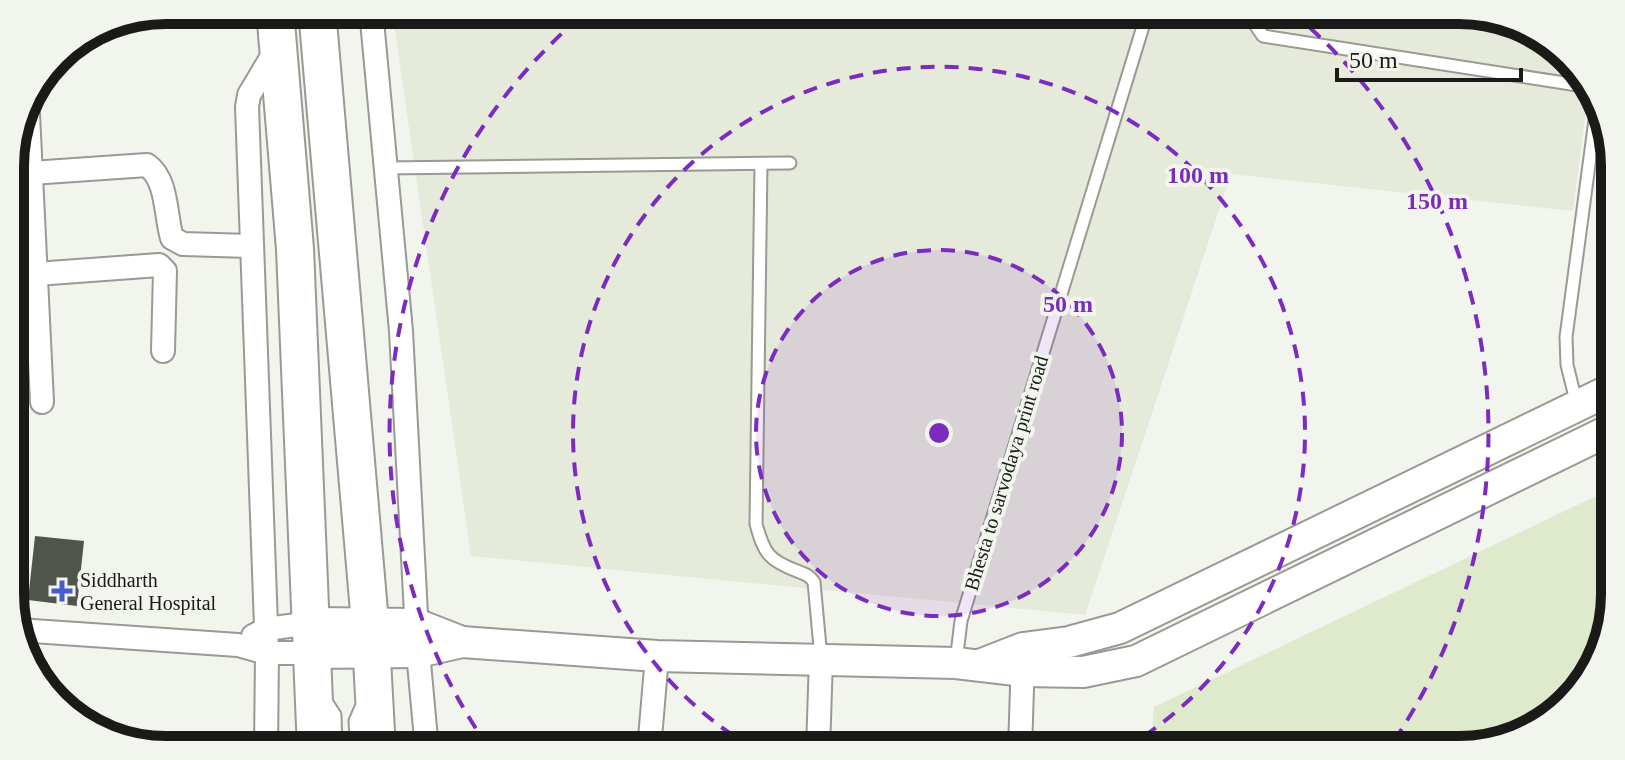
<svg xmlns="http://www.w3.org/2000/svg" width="1625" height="760" font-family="Georgia,serif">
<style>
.built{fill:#e5eadb}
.green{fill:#dfe9cc}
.building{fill:#51534d}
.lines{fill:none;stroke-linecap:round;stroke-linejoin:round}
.service-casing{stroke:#989a93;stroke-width:15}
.minor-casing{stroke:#989a93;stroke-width:26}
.secondary-casing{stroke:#989a93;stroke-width:34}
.trunk-casing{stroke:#989a93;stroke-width:40}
.service{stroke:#fff;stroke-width:11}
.minor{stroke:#fff;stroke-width:22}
.secondary{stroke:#fff;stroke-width:30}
.trunk{stroke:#fff;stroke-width:36}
.ring{fill:none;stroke:#7b2cbf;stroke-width:4;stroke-dasharray:14 10}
.poi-dot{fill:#4959ce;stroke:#f2f5ed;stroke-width:3}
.labels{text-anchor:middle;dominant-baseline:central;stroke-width:8;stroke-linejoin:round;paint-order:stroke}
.street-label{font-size:20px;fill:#1a1b18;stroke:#f2f5ed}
.poi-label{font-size:20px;fill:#1a1b18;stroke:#f2f5ed;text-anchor:start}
.rim{fill:none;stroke:#1a1b18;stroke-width:10}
.centre{fill:#7b2cbf;stroke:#f2f5ed;stroke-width:4}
.ring-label{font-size:24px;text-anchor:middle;font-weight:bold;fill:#7b2cbf;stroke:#f2f5ed;stroke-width:8;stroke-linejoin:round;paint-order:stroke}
</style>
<rect width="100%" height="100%" fill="#f2f5ed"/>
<polygon class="built" points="392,10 1459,10 1519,22 1583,72 1589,87 1573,211 1231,174 1085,615 471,556"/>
<polygon class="green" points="1615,487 1615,594 1603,654 1546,723 1468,750 1150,750 1154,707"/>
<polygon class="building" points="35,536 84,541 77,606 28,600"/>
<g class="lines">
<g class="service-casing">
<g id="service">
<polyline points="1259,10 1256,26 1263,36 1590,87"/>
<path d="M761,164L756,524C764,553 768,560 797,571C805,574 809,575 814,582L821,658"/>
<polyline points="386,168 790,163"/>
<polyline points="1577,405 1567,365 1566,337 1597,105"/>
<polyline points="956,662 961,621 1148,10"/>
<polyline points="324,698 335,715 336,750"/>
<polyline points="357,750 355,721 362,705"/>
</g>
</g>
<g class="minor-casing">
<g id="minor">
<polyline points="371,10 401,331 418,652 427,750"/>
<polyline points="28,114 42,402"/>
<path d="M31,173L147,165C168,180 165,215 172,238L183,244L250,246"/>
<polyline points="36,274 159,265 165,271 163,351"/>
<polyline points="18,630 238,645 267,653 312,653"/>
<polyline points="253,636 266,629 312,623"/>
<polyline points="266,750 267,653 247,107 249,95 277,48"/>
<polyline points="649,750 657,656"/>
<polyline points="818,750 821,658"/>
<polyline points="1020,750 1023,657"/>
</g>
</g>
<g class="secondary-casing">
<g id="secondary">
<polyline points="312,623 416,624 462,642"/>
<polyline points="312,653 418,652 462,642 657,656 956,663 1023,671 1083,672 1136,661 1614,428"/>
<polyline points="982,664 1023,648 1069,642 1120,628 1614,388"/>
</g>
</g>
<g class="trunk-casing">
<g id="trunk">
<polyline points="275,10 295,249 316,750"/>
<polyline points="317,10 370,623 377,750"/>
</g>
</g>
<use href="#service" class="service"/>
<use href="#minor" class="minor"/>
<use href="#secondary" class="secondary"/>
<use href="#trunk" class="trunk"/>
</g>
<circle cx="939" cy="433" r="183" fill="#7b2cbf" fill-opacity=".12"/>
<g class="ring">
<circle cx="939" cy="433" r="183"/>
<path d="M753 748A366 366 0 1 1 1125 748"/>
<path d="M489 748A549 549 0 0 1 586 12M1292 12A549 549 0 0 1 1389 748"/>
</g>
<path class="poi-dot" d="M58 579h8v8h8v8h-8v8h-8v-8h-8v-8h8z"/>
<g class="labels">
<g class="street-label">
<text transform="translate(1006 473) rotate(-73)">Bhesta to sarvodaya print road</text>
</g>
<g class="poi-label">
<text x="80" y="580">Siddharth<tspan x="80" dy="23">General Hospital</tspan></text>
</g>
</g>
<path d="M0 0H1625V760H0ZM166 24H1459A142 142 0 0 1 1601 166V594A142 142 0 0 1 1459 736H166A142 142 0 0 1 24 594V166A142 142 0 0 1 166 24Z" fill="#f2f5ed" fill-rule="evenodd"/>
<path class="rim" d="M166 24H1459A142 142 0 0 1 1601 166V594A142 142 0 0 1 1459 736H166A142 142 0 0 1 24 594V166A142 142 0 0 1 166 24Z"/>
<circle cx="939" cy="433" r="12" class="centre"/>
<g class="ring-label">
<text x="1198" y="183">100 m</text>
<text x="1437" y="209">150 m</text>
<text x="1068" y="312">50 m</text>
</g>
<path d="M1337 68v12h184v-12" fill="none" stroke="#1a1b18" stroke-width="4"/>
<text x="1349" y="68" font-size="24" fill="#1a1b18" stroke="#f2f5ed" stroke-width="6" paint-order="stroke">50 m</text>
</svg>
